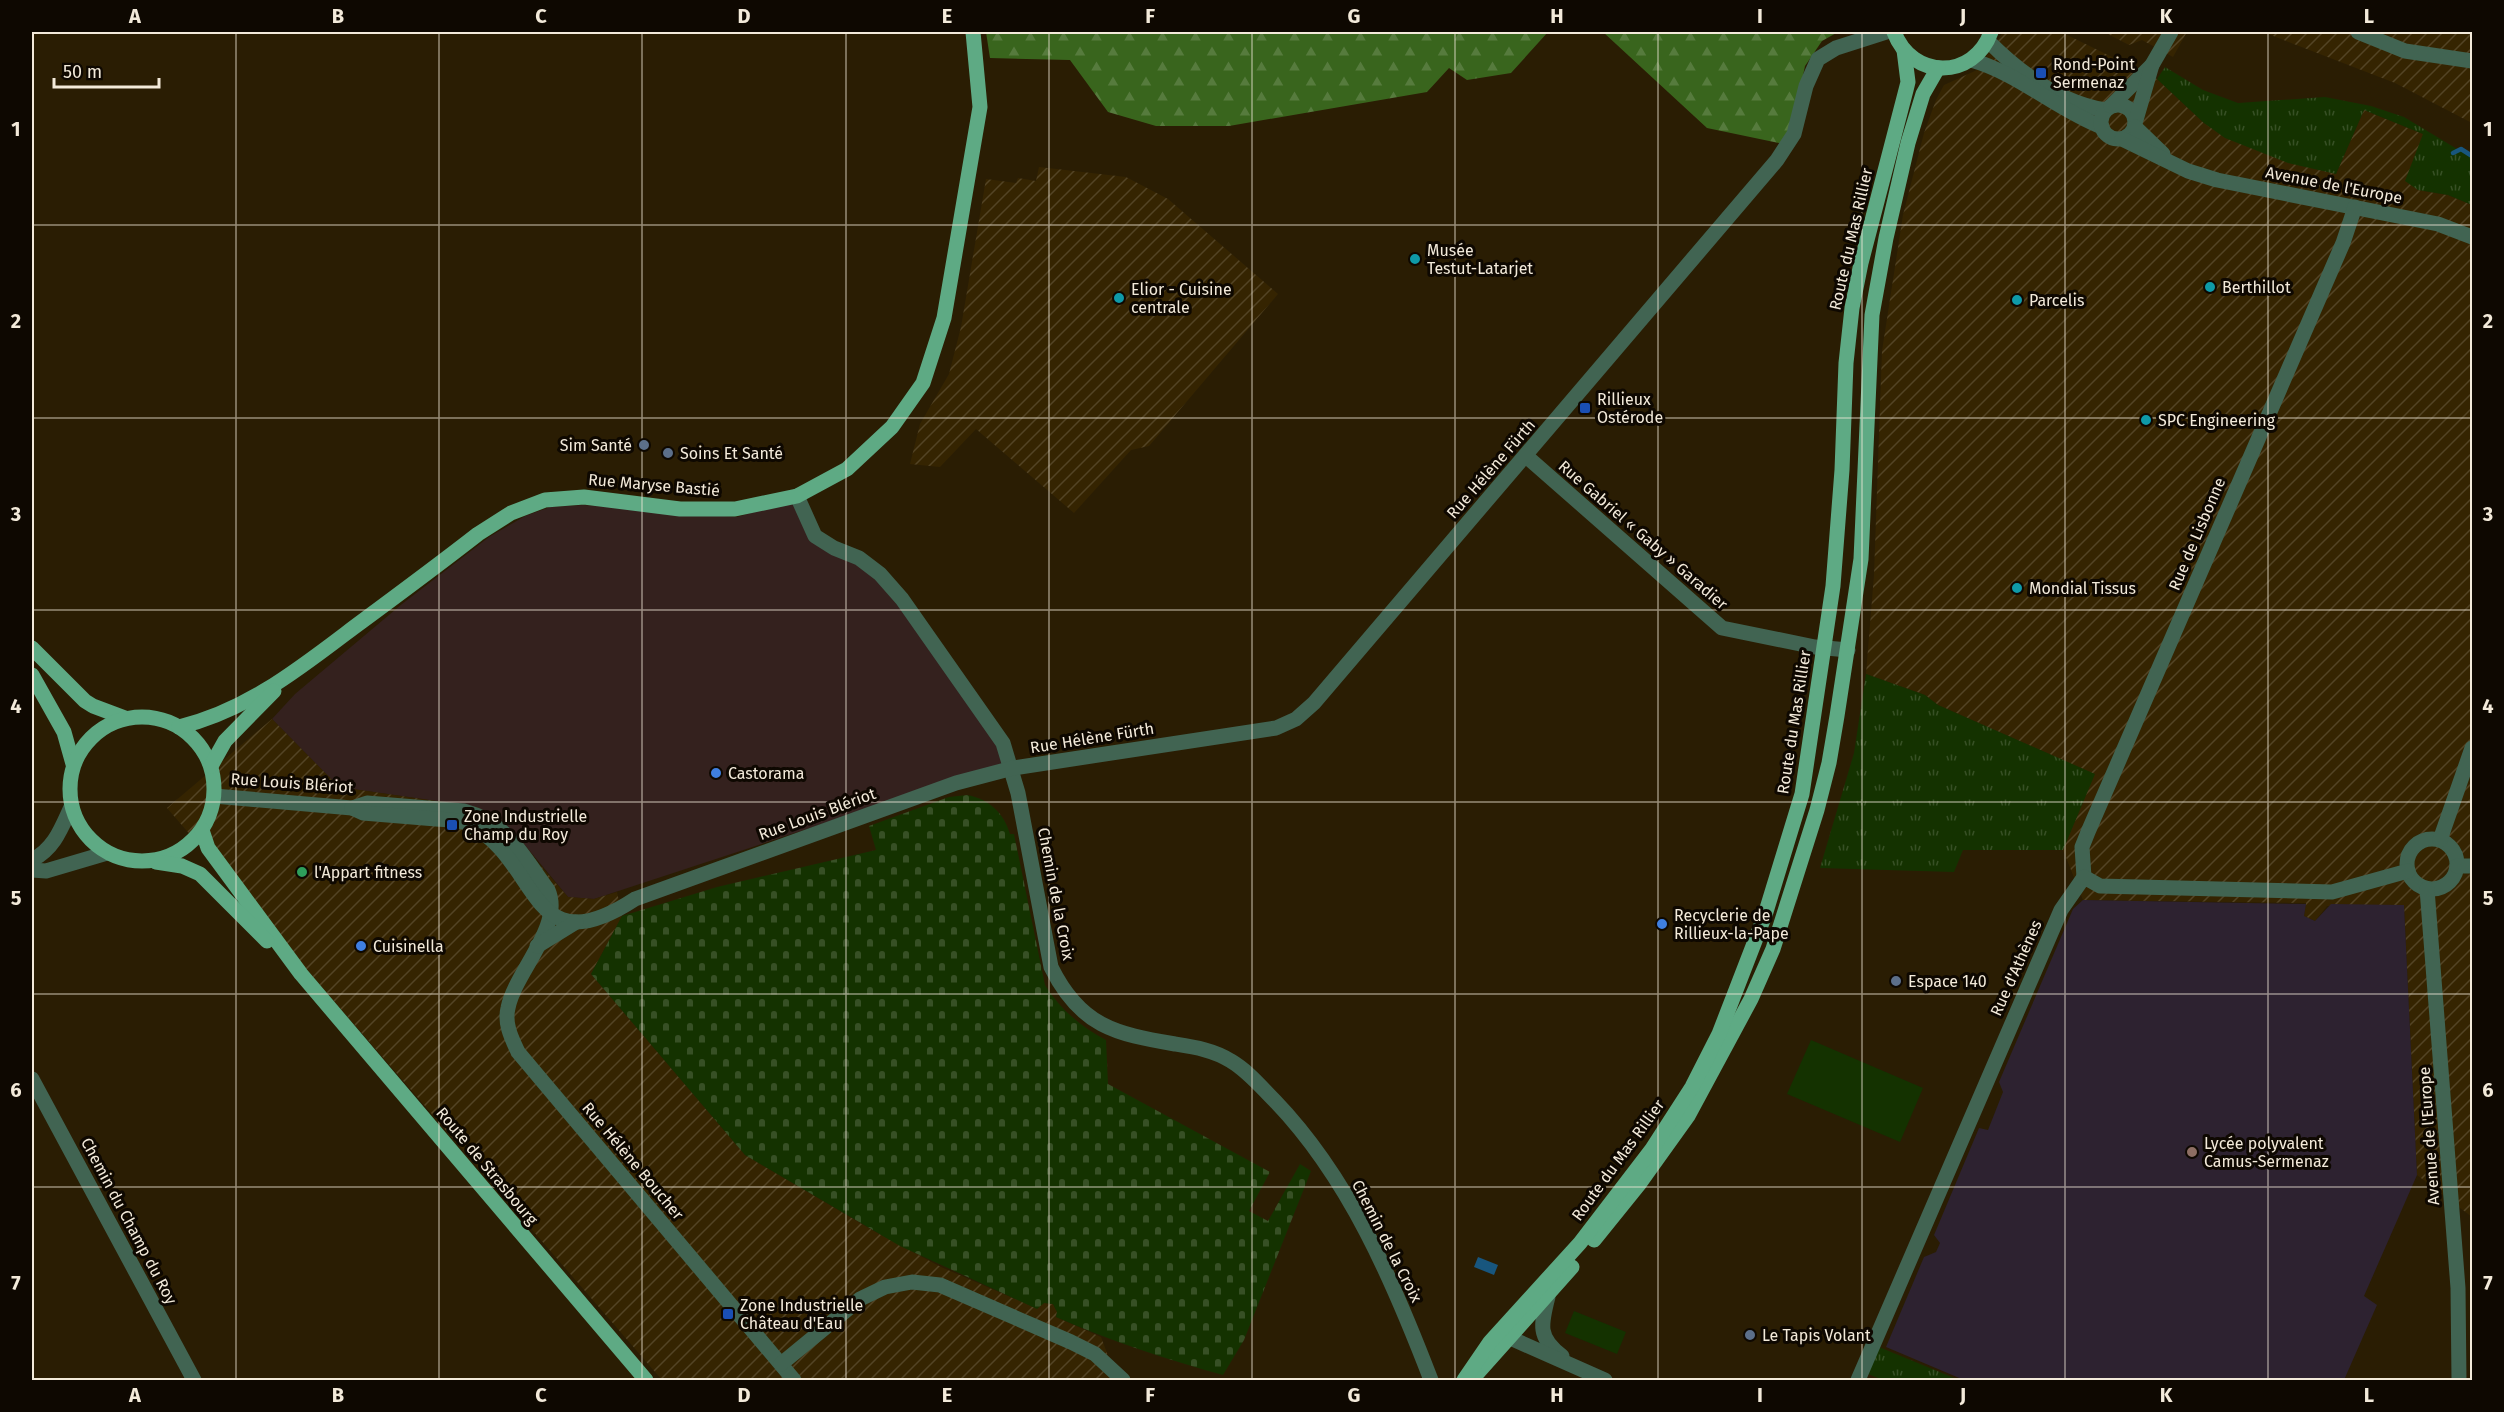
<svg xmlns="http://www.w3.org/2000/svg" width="2504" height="1412" font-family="'Fira Sans',sans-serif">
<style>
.commercial{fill:#34211e}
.industrial{fill:url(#industrial-furrows)}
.education{fill:#2d2230}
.grass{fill:url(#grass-tufts)}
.forest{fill:url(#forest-firs)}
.cemetery{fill:url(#cemetery-stones)}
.pitch{fill:#143200}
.water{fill:#18567e}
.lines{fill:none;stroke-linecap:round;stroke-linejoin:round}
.stream{stroke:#18567e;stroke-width:4.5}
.minor{stroke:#416452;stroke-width:15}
.major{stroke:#5eaa84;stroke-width:15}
.grid{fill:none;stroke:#f3eada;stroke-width:1.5;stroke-opacity:0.55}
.transit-dot{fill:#1a4fb4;stroke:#0e0801;stroke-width:2}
.culture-dot{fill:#0f9aa8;stroke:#0e0801;stroke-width:2}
.service-dot{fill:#5c6f8a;stroke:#0e0801;stroke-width:2}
.shop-dot{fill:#3f7fe0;stroke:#0e0801;stroke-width:2}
.leisure-dot{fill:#2e9e5b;stroke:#0e0801;stroke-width:2}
.education-dot{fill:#8d6e63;stroke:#0e0801;stroke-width:2}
.labels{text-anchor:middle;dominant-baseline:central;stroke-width:6;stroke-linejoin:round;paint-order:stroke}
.poi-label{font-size:16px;fill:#f3eada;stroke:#0e0801;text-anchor:start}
.street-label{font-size:16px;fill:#f3eada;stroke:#0e0801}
.neatline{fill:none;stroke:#f3eada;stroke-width:2}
.grid-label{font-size:20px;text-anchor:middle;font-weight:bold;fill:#f3eada}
</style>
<defs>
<pattern id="industrial-furrows" width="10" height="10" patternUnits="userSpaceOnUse" patternTransform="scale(1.5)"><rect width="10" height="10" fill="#352401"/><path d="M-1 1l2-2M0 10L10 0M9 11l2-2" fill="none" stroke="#534425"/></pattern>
<pattern id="grass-tufts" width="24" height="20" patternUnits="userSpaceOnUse" patternTransform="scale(1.5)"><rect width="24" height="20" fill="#143200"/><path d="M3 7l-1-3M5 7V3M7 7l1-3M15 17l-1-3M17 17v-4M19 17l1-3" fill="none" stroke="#375025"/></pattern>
<pattern id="forest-firs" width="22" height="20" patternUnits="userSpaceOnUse" patternTransform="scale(1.5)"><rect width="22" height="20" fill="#39651d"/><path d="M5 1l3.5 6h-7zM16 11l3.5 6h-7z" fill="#567b3d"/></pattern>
<pattern id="cemetery-stones" width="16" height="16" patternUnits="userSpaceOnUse" patternTransform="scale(1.5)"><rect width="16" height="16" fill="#143200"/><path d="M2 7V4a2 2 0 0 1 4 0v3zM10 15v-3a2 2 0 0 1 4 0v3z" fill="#375025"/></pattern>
</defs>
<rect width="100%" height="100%" fill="#2a1d03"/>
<polygon class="commercial" points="789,502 805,506 818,535 860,557 985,714 1005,764 594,899 568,897 524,844 450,803 339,787 272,719 295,694 402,604 489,537 525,516 550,507 583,505 737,517"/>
<g class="industrial">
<polygon points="2003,32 2061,32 2157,79 2204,123 2336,174 2364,110 2423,134 2418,190 2448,195 2472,205 2472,839 2470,846 2472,853 2472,1217 2417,1175 2404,905 2327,906 2315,921 2304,916 2306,903 2083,900 2063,850 2094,774 1938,705 1925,695 1866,674 1874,575 1882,351 1903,215 1924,133 1936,100 1944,85 1977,70"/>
<polygon points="2104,32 2187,32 2173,57 2142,40 2129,45"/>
<polygon points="2263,32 2472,32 2472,123 2395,83"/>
<polygon points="1039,167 1126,177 1168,199 1278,294 1149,446 1131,450 1074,513 976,429 940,467 910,464 920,424 949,374 961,327 986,179 1016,183 1018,178 1036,181"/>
<polygon points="272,719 339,787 477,807 500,819 568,897 594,899 617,892 622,916 591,974 745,1155 872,1230 941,1267 1036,1308 1044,1303 1053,1304 1057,1312 1056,1317 1101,1337 1117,1380 662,1380 167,808"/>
</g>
<polygon class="education" points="2083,900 2306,904 2304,916 2315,921 2331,904 2404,905 2417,1175 2364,1296 2377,1305 2344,1380 1964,1380 1886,1347 1924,1257 1936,1252 1940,1243 1934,1235 1979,1128 1988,1130 2003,1092 1999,1082 2073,909"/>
<g class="grass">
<polygon points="2165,67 2203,90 2238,103 2325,97 2371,106 2404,117 2472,158 2472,205 2448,195 2418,190 2405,181 2423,134 2364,110 2336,174 2288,163 2225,138 2204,123 2157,79"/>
<polygon points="1866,674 1925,695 1938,705 2095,774 2063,850 1963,850 1954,872 1820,868 1854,753"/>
<polygon points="1879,1347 1959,1380 1877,1380 1878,1378 1868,1374"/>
</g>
<g class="forest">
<polygon points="986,32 1548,32 1511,73 1467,80 1449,68 1427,92 1229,126 1156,126 1108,112 1070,60 990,58"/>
<polygon points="1603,32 1838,32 1822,41 1805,66 1788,145 1707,128"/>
</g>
<path class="cemetery" d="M967,795C989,799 1004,813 1010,834H1014L1045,985C1060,1009 1081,1027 1106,1040L1108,1084L1270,1172L1249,1211L1268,1221L1300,1164L1311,1171L1244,1340L1223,1375C1165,1359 1111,1341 1056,1317L1057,1312L1053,1304L1044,1303L1037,1309L900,1246L745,1155L591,974L622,916L717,887L876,850L869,826L949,797Z"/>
<g class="pitch">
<polygon points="1811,1040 1923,1088 1900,1142 1787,1094"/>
<polygon points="1574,1311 1626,1332 1617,1354 1565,1333"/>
</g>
<polygon class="water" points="1478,1257 1498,1265 1494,1275 1474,1267"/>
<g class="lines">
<polyline class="stream" points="2453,153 2461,149 2472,156"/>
<g class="minor">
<polyline points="2358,32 2405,51 2472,61"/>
<path d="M1988,41C2020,73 2061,103 2106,110"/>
<path d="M1971,60C2018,73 2056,109 2102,127"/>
<circle cx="2118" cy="122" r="17"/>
<polyline points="2111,106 2152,65"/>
<polyline points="2136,120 2152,65 2171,32"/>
<polyline points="2135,127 2163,154"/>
<polyline points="2122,139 2188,171 2217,180 2438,224 2472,237"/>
<polyline points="1526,456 1722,628 1815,647 1848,650"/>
<path d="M797,496L815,536L834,548L859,558L880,574L902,599L1003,743L1018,793L1051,967C1080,1026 1115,1034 1175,1044C1194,1047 1214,1050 1231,1061C1248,1071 1261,1087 1275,1101C1349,1178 1393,1281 1431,1380"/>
<path d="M214,796L352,808L367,803L464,811C507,822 523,856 548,890C564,926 515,972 508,1008C504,1024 512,1039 518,1052L794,1380"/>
<path d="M352,808L363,813C388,815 412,817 436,819C446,820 459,819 468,824C541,858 527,970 635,899L956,783L1013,768L1276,728L1296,719L1314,703L1777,160L1794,134L1806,86L1818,59L1836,48L1886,32"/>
<circle cx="2432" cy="864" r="25"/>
<polyline points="2440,840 2472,748"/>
<path d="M32,860C54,849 61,829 71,807"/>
<polyline points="2457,866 2472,866"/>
<polyline points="32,870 46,871 107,853"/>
<polyline points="2084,877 2082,847 2088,832 2343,243 2355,207"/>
<polyline points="2427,889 2458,1288 2459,1380"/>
<polyline points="537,946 576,922"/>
<polyline points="32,1079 194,1380"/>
<path d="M1548,1297C1541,1324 1537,1338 1562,1356"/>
<polyline points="1499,1333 1605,1380"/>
<polyline points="781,1364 860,1299 885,1287 912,1282 940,1285 1071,1342 1095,1354 1123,1380"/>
<polyline points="1858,1380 2061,910 2084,877 2100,886 2332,892 2408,871"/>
</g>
<g class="major">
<path d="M1894,32C1912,80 1974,80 1991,32"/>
<polyline points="32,648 85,701 93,706 125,718"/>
<polyline points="32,675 64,732 73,764"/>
<circle cx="142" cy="789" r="72"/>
<path d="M179,727C246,711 299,669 353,628C395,597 437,566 478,534L511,513L545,500L584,497L680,509H735L797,496L847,469L892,427L923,383L944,318L980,107L973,32"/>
<polyline points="211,766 225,741 274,691"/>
<polyline points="202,830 208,848 301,974 646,1380"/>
<polyline points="156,862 182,866 200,874 267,941"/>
<polyline points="1594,1240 1640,1183 1688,1116 1751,999 1773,949 1817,810 1829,763 1837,716 1861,559 1872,315 1886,238 1908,143 1923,94 1938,68"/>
<polyline points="1474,1377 1572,1267"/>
<polyline points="1464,1380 1490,1342 1580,1243 1652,1149 1692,1087 1719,1034 1765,915 1802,794 1833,586 1842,470 1846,363 1852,308 1861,263 1906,90 1908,82 1904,50"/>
</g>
</g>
<path class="grid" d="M236,32V1380M439,32V1380M642,32V1380M846,32V1380M1049,32V1380M1252,32V1380M1455,32V1380M1658,32V1380M1862,32V1380M2065,32V1380M2268,32V1380M32,225H2472M32,418H2472M32,610H2472M32,802H2472M32,994H2472M32,1187H2472"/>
<g class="transit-dot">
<rect x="2035" y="67" width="12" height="12" rx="3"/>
<rect x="1579" y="402" width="12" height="12" rx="3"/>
<rect x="446" y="819" width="12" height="12" rx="3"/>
<rect x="722" y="1308" width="12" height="12" rx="3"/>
</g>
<g class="culture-dot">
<circle cx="1415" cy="259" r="6"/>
<circle cx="2210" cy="287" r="6"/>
<circle cx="1119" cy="298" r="6"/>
<circle cx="2017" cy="300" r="6"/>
<circle cx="2146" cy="420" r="6"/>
<circle cx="2017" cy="588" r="6"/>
</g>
<g class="service-dot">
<circle cx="644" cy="445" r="6"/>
<circle cx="668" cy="453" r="6"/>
<circle cx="1896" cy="981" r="6"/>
<circle cx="1750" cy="1335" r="6"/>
</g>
<g class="shop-dot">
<circle cx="716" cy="773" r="6"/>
<circle cx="1662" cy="924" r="6"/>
<circle cx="361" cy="946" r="6"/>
</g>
<circle class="leisure-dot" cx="302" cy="872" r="6"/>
<circle class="education-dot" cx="2192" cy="1152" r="6"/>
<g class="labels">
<g class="poi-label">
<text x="2053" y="64">Rond-Point<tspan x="2053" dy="18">Sermenaz</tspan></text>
<text x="1427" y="250">Musée<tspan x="1427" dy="18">Testut-Latarjet</tspan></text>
<text x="2222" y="287">Berthillot</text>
<text x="1131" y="289">Elior - Cuisine<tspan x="1131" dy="18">centrale</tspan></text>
<text x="2029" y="300">Parcelis</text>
<text x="1597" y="399">Rillieux<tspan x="1597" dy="18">Ostérode</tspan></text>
<text x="2158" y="420">SPC Engineering</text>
<text x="632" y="445" text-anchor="end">Sim Santé</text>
<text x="680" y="453">Soins Et Santé</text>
<text x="2029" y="588">Mondial Tissus</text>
<text x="728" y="773">Castorama</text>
<text x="464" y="816">Zone Industrielle<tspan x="464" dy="18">Champ du Roy</tspan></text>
<text x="314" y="872">l'Appart fitness</text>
<text x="1674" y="915">Recyclerie de<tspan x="1674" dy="18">Rillieux-la-Pape</tspan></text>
<text x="373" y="946">Cuisinella</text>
<text x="1908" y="981">Espace 140</text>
<text x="2204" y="1143">Lycée polyvalent<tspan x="2204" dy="18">Camus-Sermenaz</tspan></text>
<text x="740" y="1305">Zone Industrielle<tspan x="740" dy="18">Château d'Eau</tspan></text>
<text x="1762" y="1335">Le Tapis Volant</text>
</g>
<g class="street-label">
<text transform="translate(2334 185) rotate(11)">Avenue de l'Europe</text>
<text transform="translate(1851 239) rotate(-77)">Route du Mas Rillier</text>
<text transform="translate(1491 469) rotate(-49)">Rue Hélène Fürth</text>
<text transform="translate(654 485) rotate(5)">Rue Maryse Bastié</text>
<text transform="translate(2197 534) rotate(-67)">Rue de Lisbonne</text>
<text transform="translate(1643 535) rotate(41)">Rue Gabriel « Gaby » Garadier</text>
<text transform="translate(1794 722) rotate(-81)">Route du Mas Rillier</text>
<text transform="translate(1092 738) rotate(-9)">Rue Hélène Fürth</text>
<text transform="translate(292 783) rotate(4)">Rue Louis Blériot</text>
<text transform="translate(817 814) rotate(-20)">Rue Louis Blériot</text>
<text transform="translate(1056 894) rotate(79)">Chemin de la Croix</text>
<text transform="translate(2016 968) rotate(-66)">Rue d'Athènes</text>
<text transform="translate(2429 1136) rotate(-94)">Avenue de l'Europe</text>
<text transform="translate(1618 1160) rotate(-54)">Route du Mas Rillier</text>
<text transform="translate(633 1161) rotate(50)">Rue Hélène Boucher</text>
<text transform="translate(487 1166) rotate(50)">Route de Strasbourg</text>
<text transform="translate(129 1221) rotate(62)">Chemin du Champ du Roy</text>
<text transform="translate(1387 1241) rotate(63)">Chemin de la Croix</text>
</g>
</g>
<rect width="2504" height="1412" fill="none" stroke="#0e0801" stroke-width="66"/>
<path d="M54 78v9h105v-9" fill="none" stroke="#f3eada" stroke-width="3"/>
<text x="63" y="78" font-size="18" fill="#f3eada" stroke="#0e0801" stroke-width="4.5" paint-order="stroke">50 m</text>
<rect x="33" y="33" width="2438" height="1346" class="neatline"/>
<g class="grid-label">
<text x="135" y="23">A</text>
<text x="338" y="23">B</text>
<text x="541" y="23">C</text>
<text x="744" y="23">D</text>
<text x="947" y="23">E</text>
<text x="1150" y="23">F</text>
<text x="1354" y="23">G</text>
<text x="1557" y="23">H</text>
<text x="1760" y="23">I</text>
<text x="1963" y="23">J</text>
<text x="2166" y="23">K</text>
<text x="2369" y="23">L</text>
<text x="16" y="136">1</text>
<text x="2488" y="136">1</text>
<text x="16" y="328">2</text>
<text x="2488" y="328">2</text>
<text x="16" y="521">3</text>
<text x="2488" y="521">3</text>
<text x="16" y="713">4</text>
<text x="2488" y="713">4</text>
<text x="16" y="905">5</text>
<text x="2488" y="905">5</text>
<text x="16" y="1097">6</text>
<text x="2488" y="1097">6</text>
<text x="16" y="1290">7</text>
<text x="2488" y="1290">7</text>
<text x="135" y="1402">A</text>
<text x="338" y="1402">B</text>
<text x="541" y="1402">C</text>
<text x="744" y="1402">D</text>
<text x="947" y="1402">E</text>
<text x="1150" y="1402">F</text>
<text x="1354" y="1402">G</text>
<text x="1557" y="1402">H</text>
<text x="1760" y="1402">I</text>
<text x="1963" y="1402">J</text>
<text x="2166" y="1402">K</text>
<text x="2369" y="1402">L</text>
</g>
</svg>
